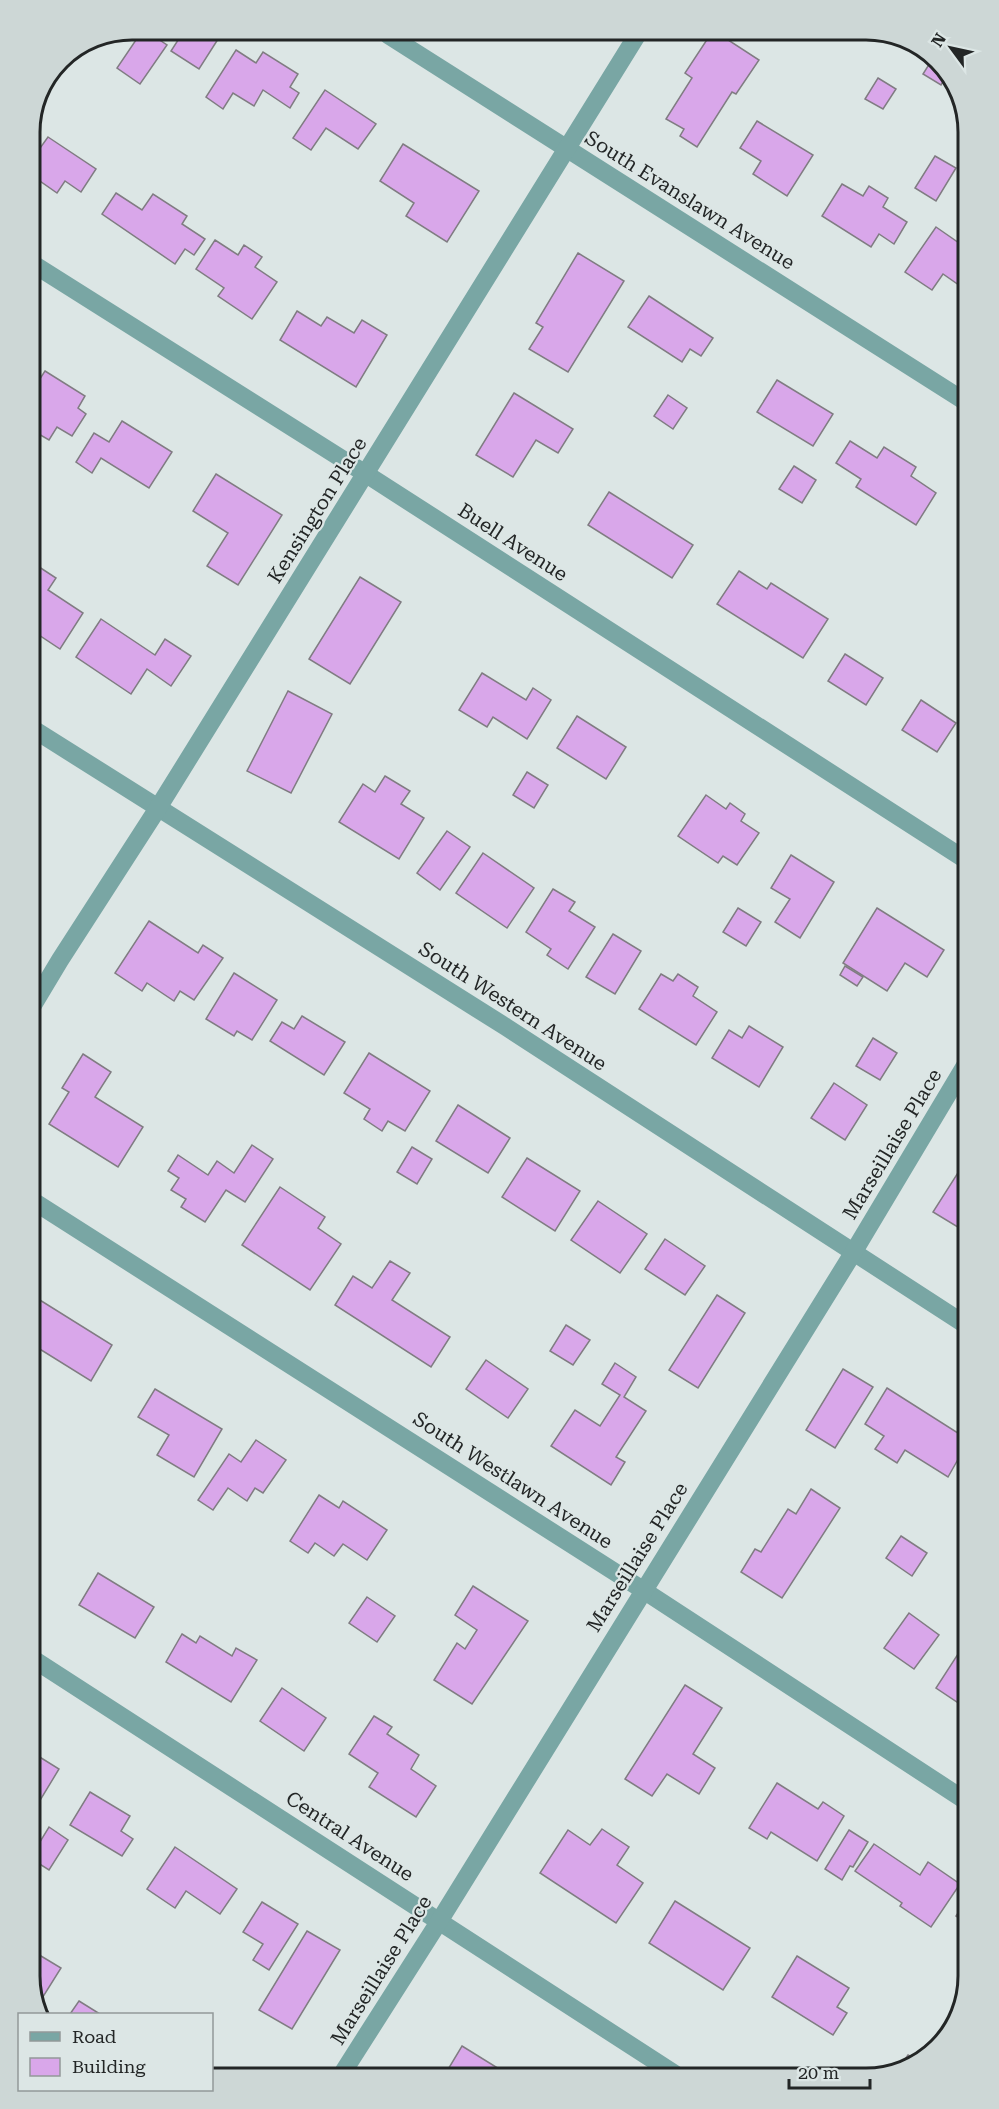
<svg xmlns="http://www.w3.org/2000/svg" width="999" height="2109" font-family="'Roboto Serif',serif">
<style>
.building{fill:#d9a7ea;stroke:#807c82;stroke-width:1.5}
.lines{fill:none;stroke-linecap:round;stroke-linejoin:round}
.street{stroke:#79a6a4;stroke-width:18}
.labels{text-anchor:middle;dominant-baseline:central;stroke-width:4.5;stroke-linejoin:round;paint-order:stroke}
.street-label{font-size:20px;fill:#232626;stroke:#dce6e5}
.rim{fill:none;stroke:#232626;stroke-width:3}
</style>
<rect width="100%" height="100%" fill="#dce6e5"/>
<g class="building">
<polygon points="712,32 716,32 759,60 736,94 732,92 697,147 680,136 684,129 666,119 692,78 685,73"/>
<polygon points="220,36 199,69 171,51 180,37"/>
<polygon points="138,37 155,37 167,45 140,84 117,68"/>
<polygon points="912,45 929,51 947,75 941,85 923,74 930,63 909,50"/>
<polygon points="236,50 256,63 263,52 298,74 290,87 299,93 290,108 263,90 254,106 233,93 223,109 206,97"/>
<polygon points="878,78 896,89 883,109 865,99"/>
<polygon points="325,90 376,124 358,149 326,128 311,150 293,138"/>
<polygon points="757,121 813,155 787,196 753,174 761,161 740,148"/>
<polygon points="48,137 96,169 81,192 65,181 57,193 30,174 30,145 38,151"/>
<polygon points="403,144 479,191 447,242 406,216 414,203 380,181"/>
<polygon points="935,156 956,168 936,201 915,188"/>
<polygon points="842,184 863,196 869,186 888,198 883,207 907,222 894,244 879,234 871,247 822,216"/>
<polygon points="116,193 142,210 153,194 187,216 182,224 205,239 194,255 185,249 175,264 102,214"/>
<polygon points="936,227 969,250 969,292 943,274 932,290 905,272"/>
<polygon points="215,240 238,255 244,245 262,257 255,267 277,282 252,319 218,296 224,288 196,269"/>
<polygon points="578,253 624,281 568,372 529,349 543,327 536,323"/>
<polygon points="649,296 713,338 701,356 690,349 682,362 628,327"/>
<polygon points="297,311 321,326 327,317 354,333 362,320 387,335 356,387 280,340"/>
<polygon points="45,371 85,396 78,408 86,414 72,436 57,427 49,440 30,429 30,394"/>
<polygon points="777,380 833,414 813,446 757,412"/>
<polygon points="514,393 573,429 558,453 536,440 513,477 476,455"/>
<polygon points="668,395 687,408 673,429 654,416"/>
<polygon points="122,421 172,452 149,488 101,458 92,473 76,462 94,433 109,442"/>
<polygon points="850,441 877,458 884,447 916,467 911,476 936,493 916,525 856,487 861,479 836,463"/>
<polygon points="794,466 816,480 802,503 779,489"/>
<polygon points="216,474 282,515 238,585 207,566 228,533 193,511"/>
<polygon points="609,492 693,545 672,578 588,525"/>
<polygon points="30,561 56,578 48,590 83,613 60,649 30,629"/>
<polygon points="739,571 767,589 771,583 828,619 803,658 717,604"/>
<polygon points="360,577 401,602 350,684 309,659"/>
<polygon points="101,619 155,655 165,639 191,656 171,686 147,669 131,694 76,657"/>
<polygon points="845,654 883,678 866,705 828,681"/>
<polygon points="969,670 969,684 962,680"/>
<polygon points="482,673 526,700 533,688 551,700 527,739 493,717 487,727 459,710"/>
<polygon points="288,691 332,714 291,793 247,771"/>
<polygon points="921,700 956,723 937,752 902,730"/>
<polygon points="577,716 626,747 606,779 557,748"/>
<polygon points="969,741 969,759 960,753"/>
<polygon points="527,772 548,785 534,808 513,795"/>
<polygon points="385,776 410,791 401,804 424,818 399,859 339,822 363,784 375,792"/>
<polygon points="706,795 726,809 730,803 745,814 741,821 759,833 737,865 723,856 718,863 678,836"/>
<polygon points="447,831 470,847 440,890 417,873"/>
<polygon points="483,853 534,888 507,928 456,893"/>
<polygon points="791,855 834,882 800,938 775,922 790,899 771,888"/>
<polygon points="553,889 575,902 569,911 595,927 568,969 547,955 551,949 526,932"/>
<polygon points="738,908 761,922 746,946 723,932"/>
<polygon points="877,908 944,950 927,977 905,963 887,991 843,963"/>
<polygon points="149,921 198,953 203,945 223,958 194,1000 180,991 174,1001 147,983 142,991 115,973"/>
<polygon points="613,934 641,951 615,994 586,977"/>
<polygon points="845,966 863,977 857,986 840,975"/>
<polygon points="234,973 277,1000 252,1040 237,1031 234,1036 206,1019"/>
<polygon points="661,974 673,981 678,974 698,987 693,996 717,1012 696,1045 639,1009"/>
<polygon points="302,1016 345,1042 324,1075 270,1041 282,1022 294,1029"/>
<polygon points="749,1026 783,1047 759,1087 712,1058 729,1030 742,1038"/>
<polygon points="873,1038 897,1053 880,1080 856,1066"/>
<polygon points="369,1053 430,1091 405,1131 388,1121 382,1131 364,1119 370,1109 344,1093"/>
<polygon points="83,1054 111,1072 95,1097 143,1127 118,1167 49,1124 69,1092 62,1088"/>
<polygon points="834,1083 867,1105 845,1140 811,1118"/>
<polygon points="458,1105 510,1138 488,1173 436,1141"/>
<polygon points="252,1145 273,1159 245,1202 226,1190 205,1222 181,1207 186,1199 171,1190 179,1178 168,1171 178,1155 208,1175 217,1161 234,1173"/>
<polygon points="412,1147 432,1159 417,1184 397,1172"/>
<polygon points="527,1158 580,1191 555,1231 502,1197"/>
<polygon points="961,1168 969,1173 969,1228 966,1232 933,1212"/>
<polygon points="280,1187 325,1217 318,1228 341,1244 310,1290 242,1245"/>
<polygon points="598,1201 647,1234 620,1273 571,1240"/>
<polygon points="665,1239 705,1266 685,1295 645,1269"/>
<polygon points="390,1261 410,1273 392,1300 450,1337 431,1367 335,1305 353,1276 372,1288"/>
<polygon points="717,1295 745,1313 698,1388 669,1370"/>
<polygon points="35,1297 112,1345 91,1381 30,1343 30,1305"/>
<polygon points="566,1325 590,1340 573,1365 550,1351"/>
<polygon points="486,1360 528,1389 508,1418 466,1389"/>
<polygon points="615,1363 636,1377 624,1397 646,1411 616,1457 625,1462 611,1485 551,1446 575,1410 600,1426 620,1395 602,1384"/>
<polygon points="843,1369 873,1387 835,1448 806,1430"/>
<polygon points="887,1388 969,1440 948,1477 905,1450 897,1463 875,1449 884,1436 865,1424"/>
<polygon points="155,1389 222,1429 194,1477 157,1455 169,1435 138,1417"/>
<polygon points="256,1440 286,1460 263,1493 255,1488 247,1501 228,1488 213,1510 198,1500 229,1454 241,1462"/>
<polygon points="969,1475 969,1494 961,1488"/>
<polygon points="811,1489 840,1508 782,1598 741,1572 755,1549 761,1552 788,1509 796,1514"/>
<polygon points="319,1495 339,1508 343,1501 387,1530 367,1560 343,1544 334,1556 315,1543 308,1553 290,1541"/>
<polygon points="901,1536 927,1553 912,1576 886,1558"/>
<polygon points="98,1573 154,1607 135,1638 79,1605"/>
<polygon points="473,1586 528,1621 472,1704 434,1680 457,1643 465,1649 477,1630 455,1615"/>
<polygon points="367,1597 395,1616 377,1642 349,1623"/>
<polygon points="909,1613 939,1635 914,1669 884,1648"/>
<polygon points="182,1634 196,1643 200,1636 232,1656 236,1648 257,1660 231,1702 166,1662"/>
<polygon points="958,1654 969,1662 969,1710 936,1688"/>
<polygon points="685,1685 722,1708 693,1754 715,1768 699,1794 667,1774 652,1796 625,1779"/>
<polygon points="282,1688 326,1718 304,1751 260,1721"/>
<polygon points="374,1716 392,1727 387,1734 419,1755 411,1769 436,1786 416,1817 369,1787 378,1773 349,1754"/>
<polygon points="30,1751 59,1769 36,1807 30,1803"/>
<polygon points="777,1783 818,1809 823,1802 844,1816 817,1861 771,1832 767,1839 749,1828"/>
<polygon points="90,1792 130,1816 121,1831 133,1839 122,1856 70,1825"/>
<polygon points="49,1827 68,1840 49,1870 30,1858"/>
<polygon points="602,1829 629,1847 617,1865 643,1883 616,1923 540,1873 568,1830 590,1845"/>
<polygon points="849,1830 868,1842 853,1867 850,1866 842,1880 825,1869"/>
<polygon points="874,1844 920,1875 928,1862 960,1884 931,1927 900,1906 902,1903 855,1871"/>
<polygon points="175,1847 237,1889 220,1914 186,1891 175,1908 147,1889"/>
<polygon points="969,1896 969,1925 956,1916"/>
<polygon points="675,1901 750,1948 723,1990 649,1943"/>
<polygon points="262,1902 298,1924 269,1970 253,1960 263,1944 243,1932"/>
<polygon points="307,1931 340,1950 292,2029 259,2010"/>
<polygon points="969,1946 969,1968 959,1962"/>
<polygon points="41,1956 61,1968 36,2008 30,1969 32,1970"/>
<polygon points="797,1956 849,1988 837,2007 847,2013 833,2035 772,1997"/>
<polygon points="79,2001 100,2014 70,2014"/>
<polygon points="462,2046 509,2075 444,2076"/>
<polygon points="908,2055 918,2061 906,2071 897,2071"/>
<polygon points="230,2068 245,2078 224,2078"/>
</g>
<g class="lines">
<g class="street">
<polyline points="388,35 969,404"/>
<polyline points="30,262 366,474 969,862"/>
<polyline points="30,727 506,1027 969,1327"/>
<polyline points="30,1010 60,960 158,808 639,32"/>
<polyline points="30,1199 643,1590 969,1803"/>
<polyline points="30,1657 675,2074"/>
<polyline points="340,2077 440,1920 853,1253 969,1059"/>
</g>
</g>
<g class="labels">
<g class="street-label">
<text transform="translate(690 200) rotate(32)">South Evanslawn Avenue</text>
<text transform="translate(317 510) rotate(-58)">Kensington Place</text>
<text transform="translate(513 542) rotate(33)">Buell Avenue</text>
<text transform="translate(513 1006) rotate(33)">South Western Avenue</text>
<text transform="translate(892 1144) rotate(-59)">Marseillaise Place</text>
<text transform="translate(513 1480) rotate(33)">South Westlawn Avenue</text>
<text transform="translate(637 1557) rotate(-58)">Marseillaise Place</text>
<text transform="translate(350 1836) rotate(33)">Central Avenue</text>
<text transform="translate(381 1970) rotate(-58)">Marseillaise Place</text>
</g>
</g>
<path d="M0 0H999V2109H0ZM132 40H866A92 92 0 0 1 958 132V1976A92 92 0 0 1 866 2068H132A92 92 0 0 1 40 1976V132A92 92 0 0 1 132 40Z" fill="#cdd7d6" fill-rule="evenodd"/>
<path class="rim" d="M132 40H866A92 92 0 0 1 958 132V1976A92 92 0 0 1 866 2068H132A92 92 0 0 1 40 1976V132A92 92 0 0 1 132 40Z"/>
<rect x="18" y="2013" width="195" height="78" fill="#dce6e5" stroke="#929999" stroke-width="1.5"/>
<rect x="30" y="2032" width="30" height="9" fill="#79a6a4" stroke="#929999" stroke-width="1.5"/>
<text x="72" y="2043" font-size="18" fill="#232626">Road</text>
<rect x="30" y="2058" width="30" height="18" fill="#d9a7ea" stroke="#929999" stroke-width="1.5"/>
<text x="72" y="2073" font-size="18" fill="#232626">Building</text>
<g transform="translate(951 48) rotate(303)" stroke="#dce6e5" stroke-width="4.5" paint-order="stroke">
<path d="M0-4.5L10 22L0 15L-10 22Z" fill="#232626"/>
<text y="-9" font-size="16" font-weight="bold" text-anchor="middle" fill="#232626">N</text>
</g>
<path d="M789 2079v9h81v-9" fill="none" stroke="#232626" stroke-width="3"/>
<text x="798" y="2079" font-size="18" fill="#232626" stroke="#dce6e5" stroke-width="4.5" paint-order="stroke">20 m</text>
</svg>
